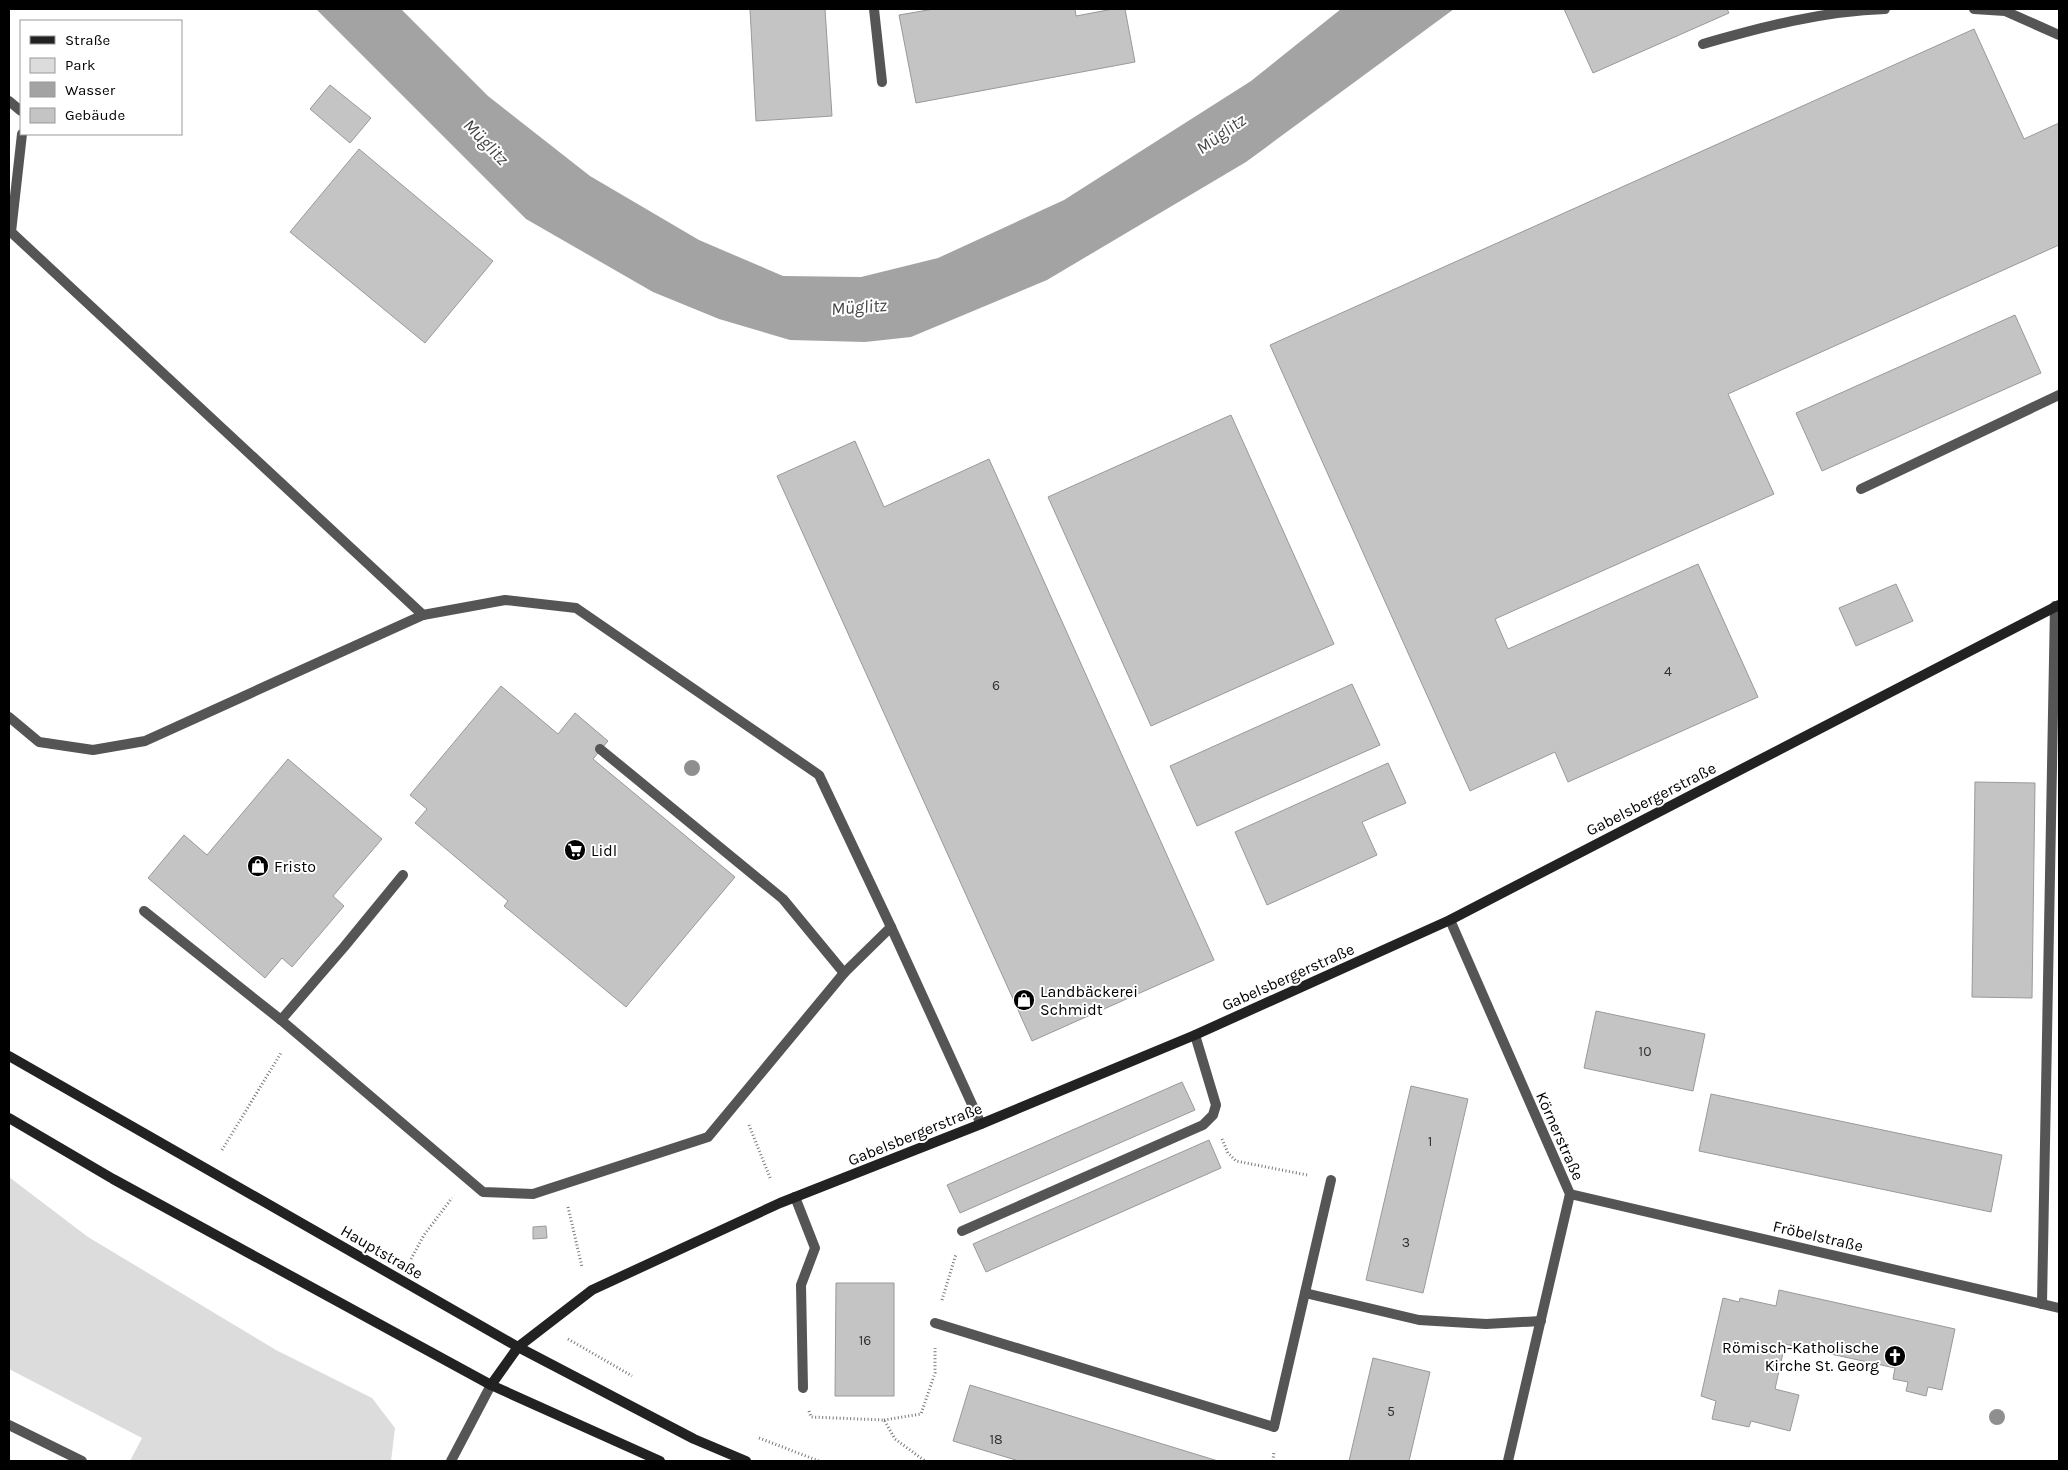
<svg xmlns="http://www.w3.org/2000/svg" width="2068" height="1470" font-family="Karla,sans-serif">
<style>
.green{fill:#dcdcdc}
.water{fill:#a3a3a3}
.building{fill:#c4c4c4;stroke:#999}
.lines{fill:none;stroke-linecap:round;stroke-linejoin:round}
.path{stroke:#777;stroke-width:3;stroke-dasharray:1 2.5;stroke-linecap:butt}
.lane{stroke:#555;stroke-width:10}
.street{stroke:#555;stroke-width:10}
.secondary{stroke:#222;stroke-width:10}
.tree{fill:#8f8f8f}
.labels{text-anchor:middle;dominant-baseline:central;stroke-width:4;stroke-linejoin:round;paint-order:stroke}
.number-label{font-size:14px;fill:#313131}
.street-label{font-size:16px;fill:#000;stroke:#fff}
.poi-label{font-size:16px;fill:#000;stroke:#fff;text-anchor:start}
.water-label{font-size:18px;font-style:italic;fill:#444;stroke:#fff}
</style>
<rect width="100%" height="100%" fill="#fff"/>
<polygon class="green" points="9,1177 88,1237 276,1350 372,1398 395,1428 391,1461 130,1461 142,1438 9,1369"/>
<polygon class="water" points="316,9 401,9 488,96 590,176 699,240 783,276 861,277 938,258 1064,200 1251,81 1341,9 1454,9 1246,162 1047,280 911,337 865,342 790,340 719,319 653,292 526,219"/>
<g class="building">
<polygon points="750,9 825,9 832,116 756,121"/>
<polygon points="934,9 1075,9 1076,16 1113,9 1125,9 1135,62 916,103 899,15"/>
<polygon points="1564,9 1727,9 1729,13 1593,73"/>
<polygon points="1974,29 2024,139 2059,123 2059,245 1728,394 1774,494 1495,619 1508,649 1698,564 1758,697 1568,782 1555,752 1470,791 1270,345"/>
<polygon points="330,85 371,118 350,143 310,109"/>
<polygon points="359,149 493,261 425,343 290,232"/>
<polygon points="2015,315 2041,373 1822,471 1796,413"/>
<polygon points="1231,415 1334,644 1151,726 1048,497"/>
<polygon points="855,441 884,507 989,459 1214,960 1032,1041 777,476"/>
<polygon points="1896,584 1913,621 1856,646 1839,608"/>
<polygon points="1352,684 1380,745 1197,826 1170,766"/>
<polygon points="501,686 558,734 575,713 608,741 593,759 735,877 626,1007 504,906 508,901 415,823 427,809 410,795"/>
<polygon points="288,759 382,839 333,896 344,906 292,967 282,958 265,978 148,878 184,835 207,855"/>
<polygon points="1388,763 1406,803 1362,822 1377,855 1267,905 1235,832"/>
<polygon points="1975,782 2035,783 2032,998 1972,997"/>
<polygon points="1596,1011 1705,1034 1693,1091 1584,1068"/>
<polygon points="1182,1082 1195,1110 960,1213 947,1185"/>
<polygon points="1411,1086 1468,1099 1423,1293 1366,1280"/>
<polygon points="1711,1094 2002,1155 1991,1212 1699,1151"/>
<polygon points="1209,1140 1221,1168 986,1272 973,1244"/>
<polygon points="546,1226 547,1238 533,1239 533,1227"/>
<polygon points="836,1283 894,1283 894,1396 835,1396"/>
<polygon points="1779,1290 1955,1329 1942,1390 1928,1387 1926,1396 1906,1391 1908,1382 1893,1379 1895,1368 1785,1344 1775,1389 1799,1395 1790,1431 1751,1421 1749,1427 1712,1419 1716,1401 1701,1396 1723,1298 1739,1302 1740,1298 1776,1306"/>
<polygon points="1373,1358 1430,1372 1409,1461 1349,1461"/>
<polygon points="970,1385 1218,1461 1019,1461 953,1441"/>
</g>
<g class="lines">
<g class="path">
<polyline points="749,1125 771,1180"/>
<polyline points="1222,1139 1228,1153 1236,1161 1307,1175"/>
<polyline points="222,1150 281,1053"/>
<polyline points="568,1207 582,1267"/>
<polyline points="411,1259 424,1235 452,1198"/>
<polyline points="942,1300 956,1254"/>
<polyline points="568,1339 632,1376"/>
<polyline points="809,1411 811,1417 884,1420 895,1439 925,1461"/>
<polyline points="884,1420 921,1414 935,1373 935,1348"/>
<polyline points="759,1438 819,1461"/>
<polyline points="1273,1461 1274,1451"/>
</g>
<g class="lane">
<polyline points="874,9 882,82"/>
<polyline points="1974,9 2005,11 2059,35"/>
<path d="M1703,44C1762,27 1823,11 1885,9"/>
<polyline points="9,101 21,111"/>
<polyline points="22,134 11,232 423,615"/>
<polyline points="1861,489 2059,395"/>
<polyline points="9,717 39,742 93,750 145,741 423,615 505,600 576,608 819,775 891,927 981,1124"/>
<polyline points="600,749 783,899 844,973"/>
<polyline points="144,911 281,1020 483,1192 533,1194 708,1137 844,973 891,927"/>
<polyline points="281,1020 344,947 403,875"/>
<polyline points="795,1197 815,1248 801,1285 803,1388"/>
<polyline points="962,1231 1203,1125 1213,1115 1216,1105 1195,1035"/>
<polyline points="1305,1293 1419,1320 1486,1324 1541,1321"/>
<polyline points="2042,1304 2055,606"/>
<polyline points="935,1323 1274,1427 1331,1180"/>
</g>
<g class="street">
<polyline points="1450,920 1570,1194 1508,1461"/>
<polyline points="1570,1194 2059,1308"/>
<polyline points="9,1425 82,1461"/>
<polyline points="451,1461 491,1385"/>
</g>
<g class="secondary">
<polyline points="9,1056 518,1347 694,1439 746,1461"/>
<polyline points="9,1118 113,1179 491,1385 660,1461"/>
<polyline points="491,1385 518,1347 592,1290 780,1203 981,1124 1195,1035 1450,920 2059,605"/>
</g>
</g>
<g class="tree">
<circle cx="692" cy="768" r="8"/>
<circle cx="1997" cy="1417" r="8"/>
</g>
<defs>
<g id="supermarket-disc" transform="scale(1.125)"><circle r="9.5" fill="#000" stroke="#fff"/><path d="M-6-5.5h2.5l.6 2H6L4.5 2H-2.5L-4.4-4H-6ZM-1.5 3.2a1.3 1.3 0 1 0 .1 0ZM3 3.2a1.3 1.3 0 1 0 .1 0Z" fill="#fff"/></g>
<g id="shop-disc" transform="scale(1.125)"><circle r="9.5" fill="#000" stroke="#fff"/><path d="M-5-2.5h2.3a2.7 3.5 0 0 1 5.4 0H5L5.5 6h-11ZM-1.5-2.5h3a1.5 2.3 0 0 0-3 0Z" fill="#fff"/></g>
<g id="church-disc" transform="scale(1.125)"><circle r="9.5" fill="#000" stroke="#fff"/><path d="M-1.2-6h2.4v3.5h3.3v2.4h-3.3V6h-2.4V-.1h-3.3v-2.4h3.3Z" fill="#fff"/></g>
</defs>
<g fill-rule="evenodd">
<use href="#supermarket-disc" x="575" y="850"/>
<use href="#shop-disc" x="258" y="866"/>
<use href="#shop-disc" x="1024" y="1000"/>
<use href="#church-disc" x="1895" y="1356"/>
</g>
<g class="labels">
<g class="number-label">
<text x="1668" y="671">4</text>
<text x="996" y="685">6</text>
<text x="1645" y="1051">10</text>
<text x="1430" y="1141">1</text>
<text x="1406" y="1242">3</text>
<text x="865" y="1340">16</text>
<text x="1391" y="1411">5</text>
<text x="996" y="1439">18</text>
</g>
<g class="street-label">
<text transform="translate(1651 799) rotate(-27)">Gabelsbergerstraße</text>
<text transform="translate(1288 977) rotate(-24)">Gabelsbergerstraße</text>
<text transform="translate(915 1134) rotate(-22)">Gabelsbergerstraße</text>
<text transform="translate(1560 1136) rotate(66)">Körnerstraße</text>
<text transform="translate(1818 1236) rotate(13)">Fröbelstraße</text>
<text transform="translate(382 1252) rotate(30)">Hauptstraße</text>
</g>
<g class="poi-label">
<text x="591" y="850">Lidl</text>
<text x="274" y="866">Fristo</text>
<text x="1040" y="991">Landbäckerei<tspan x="1040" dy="18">Schmidt</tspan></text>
<text x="1879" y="1347" text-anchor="end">Römisch-Katholische<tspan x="1879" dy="18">Kirche St. Georg</tspan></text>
</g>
<g class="water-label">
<text transform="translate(1221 134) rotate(-35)">Müglitz</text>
<text transform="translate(486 142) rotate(46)">Müglitz</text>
<text transform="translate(859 307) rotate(-4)">Müglitz</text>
</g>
</g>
<rect width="2068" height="1470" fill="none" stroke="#000000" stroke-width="20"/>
<rect x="20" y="20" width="162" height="115" fill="#ffffff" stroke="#999999"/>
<rect x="30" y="36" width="25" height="8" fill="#222222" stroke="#999999"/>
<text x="65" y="45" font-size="15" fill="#000000">Straße</text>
<rect x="30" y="58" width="25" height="15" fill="#dcdcdc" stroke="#999999"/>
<text x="65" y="70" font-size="15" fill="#000000">Park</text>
<rect x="30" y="82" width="25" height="15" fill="#a3a3a3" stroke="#999999"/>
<text x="65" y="95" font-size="15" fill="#000000">Wasser</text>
<rect x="30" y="108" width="25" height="15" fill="#c4c4c4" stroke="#999999"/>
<text x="65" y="120" font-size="15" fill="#000000">Gebäude</text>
</svg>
